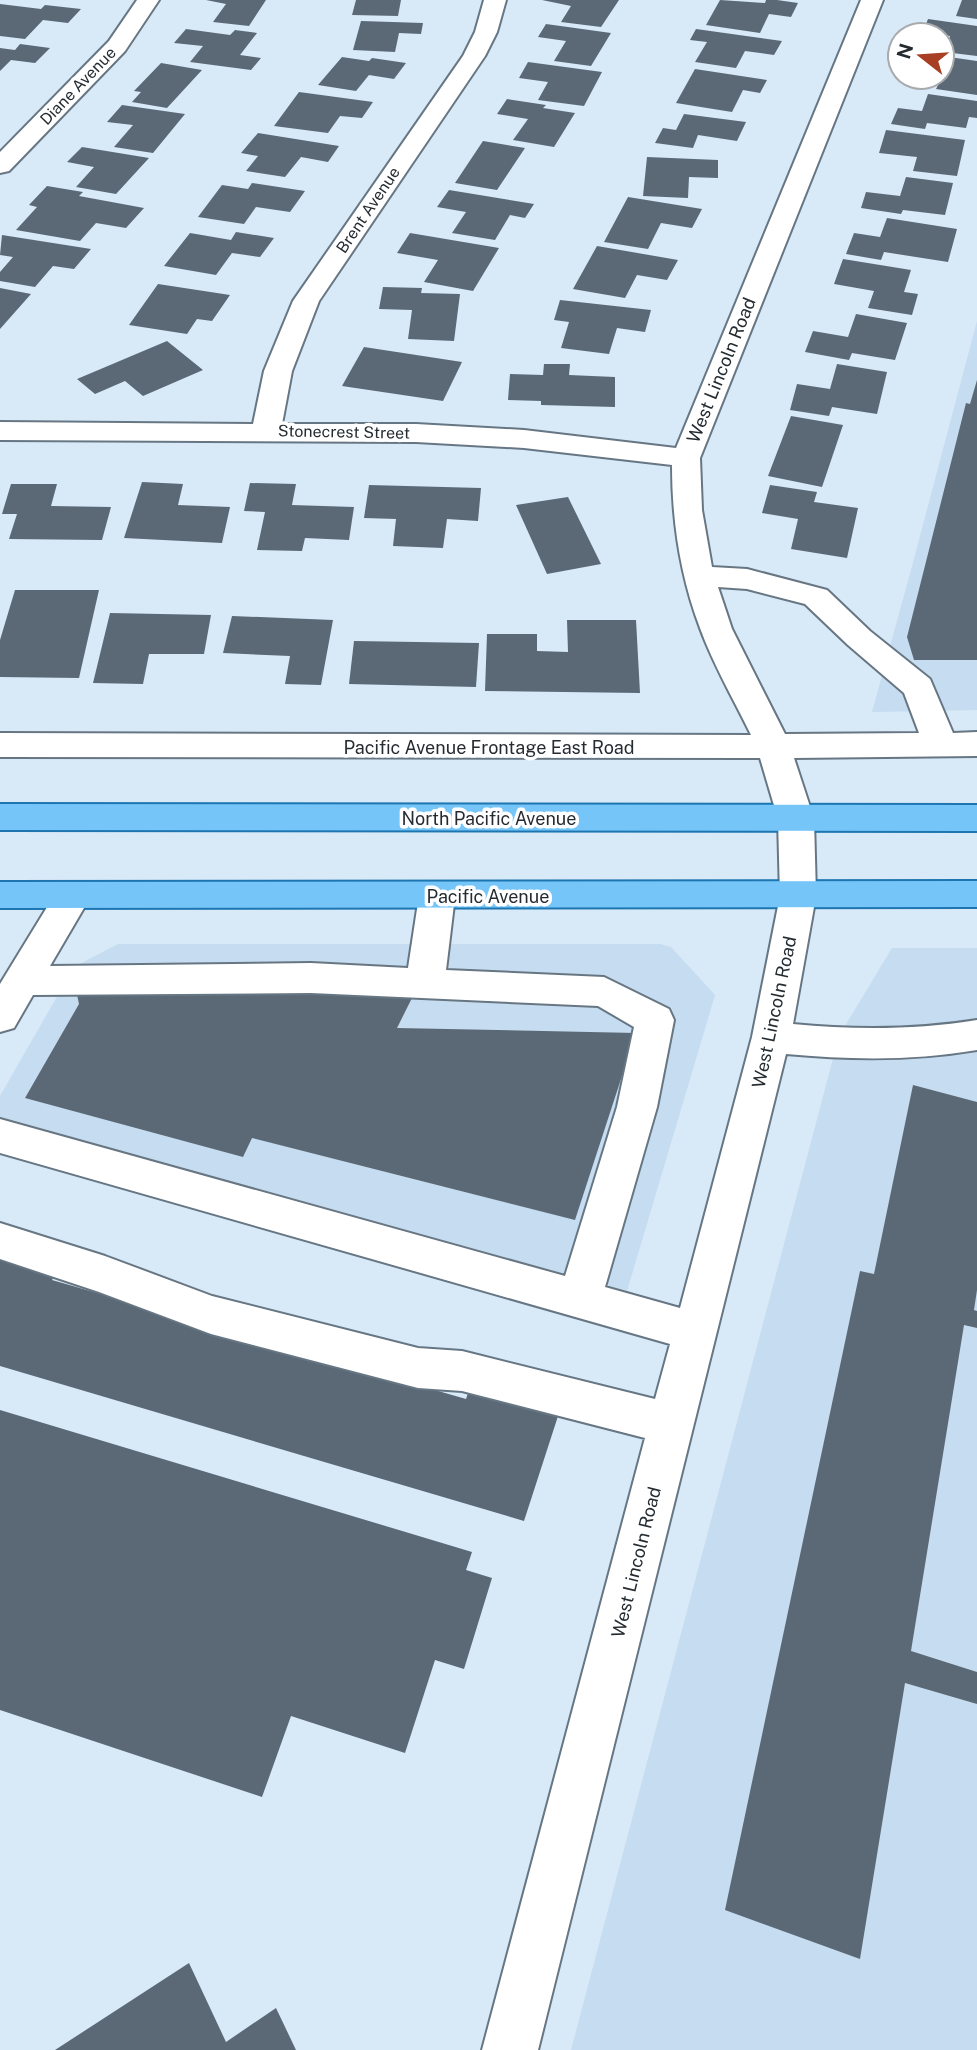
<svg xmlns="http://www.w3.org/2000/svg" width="977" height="2050" font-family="'Public Sans',sans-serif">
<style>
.built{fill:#c6dcf0}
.building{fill:#5b6976}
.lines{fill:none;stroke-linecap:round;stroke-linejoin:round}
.minor-casing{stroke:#677683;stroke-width:4}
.major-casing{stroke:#1d76b0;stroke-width:4}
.minor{fill:#fff;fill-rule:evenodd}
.major{fill:#75c5f9;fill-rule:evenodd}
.labels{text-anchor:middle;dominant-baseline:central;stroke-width:7;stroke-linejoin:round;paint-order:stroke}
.far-street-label{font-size:16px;fill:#252c31;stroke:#fff}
.street-label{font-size:18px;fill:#252c31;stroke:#fff}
</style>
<rect width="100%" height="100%" fill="#d8e9f8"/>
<g class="built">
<polygon points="977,321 977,710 872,712 911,570"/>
<polygon points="118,944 660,944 671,947 715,995 627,1291 0,1124 0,1096 74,967"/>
<polygon points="892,948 977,948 977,2050 571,2050 839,1036"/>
</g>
<g class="building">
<polygon points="206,0 266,0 249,26 213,22 226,4"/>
<polygon points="356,0 401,0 398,16 352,15"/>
<polygon points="542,0 619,0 601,27 561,22 571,6"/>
<polygon points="720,0 765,3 766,0 777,0 798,3 791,17 769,14 760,33 706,25"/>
<polygon points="962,0 977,0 977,19 956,16"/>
<polygon points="0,4 41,9 45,5 81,9 68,23 43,20 25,39 0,36"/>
<polygon points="928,19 977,26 977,56 944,52 950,36 923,32"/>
<polygon points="361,21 423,23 421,34 399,33 395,52 353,50"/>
<polygon points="546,24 611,33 591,66 554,61 566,41 538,37"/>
<polygon points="186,29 230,35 235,30 257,33 240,55 261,58 251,70 190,62 203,46 174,43"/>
<polygon points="696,29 782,41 774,55 745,51 736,68 695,62 707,42 690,40"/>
<polygon points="20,44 50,48 35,63 11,60 0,71 0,48 15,50"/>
<polygon points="942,56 977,61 977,95 936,89 942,77"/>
<polygon points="342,57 369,61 372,58 406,63 394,79 369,75 356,91 318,85"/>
<polygon points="528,62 602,72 584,106 538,100 548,82 519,78"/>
<polygon points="161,63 202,70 167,108 132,102 141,92 134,91"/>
<polygon points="695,69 767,80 760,93 743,90 732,112 676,103"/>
<polygon points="299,92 373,102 362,118 340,116 328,133 274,126"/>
<polygon points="928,94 977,101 977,118 969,117 966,128 927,123 925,129 891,124 898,108 922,111"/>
<polygon points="507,99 546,105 543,108 575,113 554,147 513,140 528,119 497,114"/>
<polygon points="122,105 185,114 153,153 114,147 133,125 107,122"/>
<polygon points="684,114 746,122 737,141 698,135 693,148 655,143 663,128 676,130"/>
<polygon points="886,130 965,140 957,176 913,171 917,157 879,153"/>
<polygon points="258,133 339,146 328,162 301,157 285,177 246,171 258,156 241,153"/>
<polygon points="483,141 525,148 497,190 455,183"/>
<polygon points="82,147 149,158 116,194 76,187 94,167 67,162"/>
<polygon points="647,157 718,160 718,178 689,177 688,198 643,196"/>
<polygon points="906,177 953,183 945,215 903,210 901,214 861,208 866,192 900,196"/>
<polygon points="252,183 305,191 290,212 256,207 244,224 198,217 222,185 248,189"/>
<polygon points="47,186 83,192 79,196 144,208 126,228 96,223 80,241 16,230 37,207 29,205"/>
<polygon points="449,190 534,204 525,218 510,215 495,240 452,233 466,212 437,207"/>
<polygon points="628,197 702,209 692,228 661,223 648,249 604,242"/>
<polygon points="887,218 957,229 948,262 884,252 881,260 846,254 854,233 880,237"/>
<polygon points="236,232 274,238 260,257 232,253 216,275 164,266 190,233 231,240"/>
<polygon points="410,233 499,248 473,291 424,282 438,260 397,253"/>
<polygon points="2,235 91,249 74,269 53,266 35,287 0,281 0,272 13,257 0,255"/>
<polygon points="597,246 678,260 667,280 637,275 625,298 573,289"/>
<polygon points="843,259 911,270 904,292 918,294 912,315 868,308 874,291 834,284"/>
<polygon points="158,284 230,295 212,321 197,319 187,334 129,325"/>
<polygon points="383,287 422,288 421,293 460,294 454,341 408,339 412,310 379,309"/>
<polygon points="0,288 31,294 0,329"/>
<polygon points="560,300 651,310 645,332 617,328 609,354 561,348 569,322 554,320"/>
<polygon points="856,314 907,323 895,360 852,353 849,360 805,352 813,331 848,337"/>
<polygon points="167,341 203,370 143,396 125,381 95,394 77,379"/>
<polygon points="364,347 462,362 443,401 342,386"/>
<polygon points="544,364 570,364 569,375 615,377 615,407 541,405 541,401 508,400 510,374 543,375"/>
<polygon points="837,364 887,372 877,414 832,407 829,416 790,410 797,384 830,389"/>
<polygon points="977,380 977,660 914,660 907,637 966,403 970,404"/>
<polygon points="791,416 843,425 822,487 768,476"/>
<polygon points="142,482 183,484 178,505 230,507 222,543 124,538"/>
<polygon points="250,483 296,484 292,505 354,507 349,540 305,538 302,551 257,550 265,512 244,511"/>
<polygon points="11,484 57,484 51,506 111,507 102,540 9,539 17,514 2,514"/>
<polygon points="369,485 481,488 478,521 447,519 443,548 393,546 396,519 364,518"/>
<polygon points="770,485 817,492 814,502 858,508 847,558 791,549 798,519 762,513"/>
<polygon points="568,497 601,564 547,574 516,505"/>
<polygon points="15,590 99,590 79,678 0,677 0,640"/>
<polygon points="110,613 211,615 204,654 149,654 143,684 93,683"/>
<polygon points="232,616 333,620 321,685 285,684 290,656 223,653"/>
<polygon points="567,620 636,620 640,693 485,691 487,634 537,634 537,651 568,652"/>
<polygon points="354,641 479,643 476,687 349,684"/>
<polygon points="76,990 390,990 414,994 397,1028 636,1033 575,1220 252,1138 243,1157 25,1098 79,1004"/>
<polygon points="913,1085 977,1102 977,1290 974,1310 977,1311 977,1328 964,1325 911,1651 977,1672 977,1704 905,1683 860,1959 725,1910 860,1271 874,1274"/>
<polygon points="0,1251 59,1267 52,1280 466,1399 470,1387 559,1413 524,1521 0,1366"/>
<polygon points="0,1410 472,1552 466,1570 492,1578 464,1669 435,1660 405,1753 291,1716 262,1797 0,1710"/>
<polygon points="189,1963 226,2042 276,2008 296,2050 55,2050"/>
</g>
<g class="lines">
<g class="minor-casing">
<g id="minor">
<polygon points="137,0 159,0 125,51 9,171 0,173 0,152 109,41"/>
<path d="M484,0H506L497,32L485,56L319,301L292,371L282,424H416L524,430L676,448L861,0H883L700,458L702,510L712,567L747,569L827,590L870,631L930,679L953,733L977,732V756L794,758L814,819L816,896L793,1024C855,1030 915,1030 977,1020V1050C913,1061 851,1060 786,1054L538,2050H482L645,1438L462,1391L418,1388L211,1334L99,1292L0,1259V1223L105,1256L212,1296L418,1348L462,1351L655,1399L670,1344L0,1153V1119L565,1276L617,1107L634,1027L598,1006L311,993L33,995L14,1028L0,1032V984L60,886L73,882L86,886L91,896L50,966L311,963L408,968L419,896L424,886L437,882L450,886L455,896L446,970L604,977L669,1009L674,1020L657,1107L605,1287L680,1308L752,1037L780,896L778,819L760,758L0,757V733L751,735C734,700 713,664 700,628C680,575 672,521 672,465L524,448L416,442L0,440V422L253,424L264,371L293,301L463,56L475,32ZM718,587L747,589L805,604L848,645L904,693L919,733L785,734L732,629Z"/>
</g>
</g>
<g class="major-casing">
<g id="major">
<polygon points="0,804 977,805 977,831 0,830"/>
<polygon points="977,881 977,907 0,908 0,882"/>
</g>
</g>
<use href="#minor" class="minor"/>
<use href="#major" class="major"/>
</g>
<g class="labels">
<g class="far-street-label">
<text transform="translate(78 86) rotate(-46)">Diane Avenue</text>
<text transform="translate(368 210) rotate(-56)">Brent Avenue</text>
<text transform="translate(344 432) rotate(1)">Stonecrest Street</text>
</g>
<g class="street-label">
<text transform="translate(721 370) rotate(-68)">West Lincoln Road</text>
<text x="489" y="747">Pacific Avenue Frontage East Road</text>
<text x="489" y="818">North Pacific Avenue</text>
<text x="488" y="896">Pacific Avenue</text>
<text transform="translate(774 1012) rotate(-78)">West Lincoln Road</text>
<text transform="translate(636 1562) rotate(-76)">West Lincoln Road</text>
</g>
</g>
<g transform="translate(921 56) rotate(287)"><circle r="33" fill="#ffffff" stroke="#a8abad" stroke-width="2"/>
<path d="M0-5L12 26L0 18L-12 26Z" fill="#a83f24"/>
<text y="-10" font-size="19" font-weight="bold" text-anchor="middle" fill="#252c31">N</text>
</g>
</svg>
